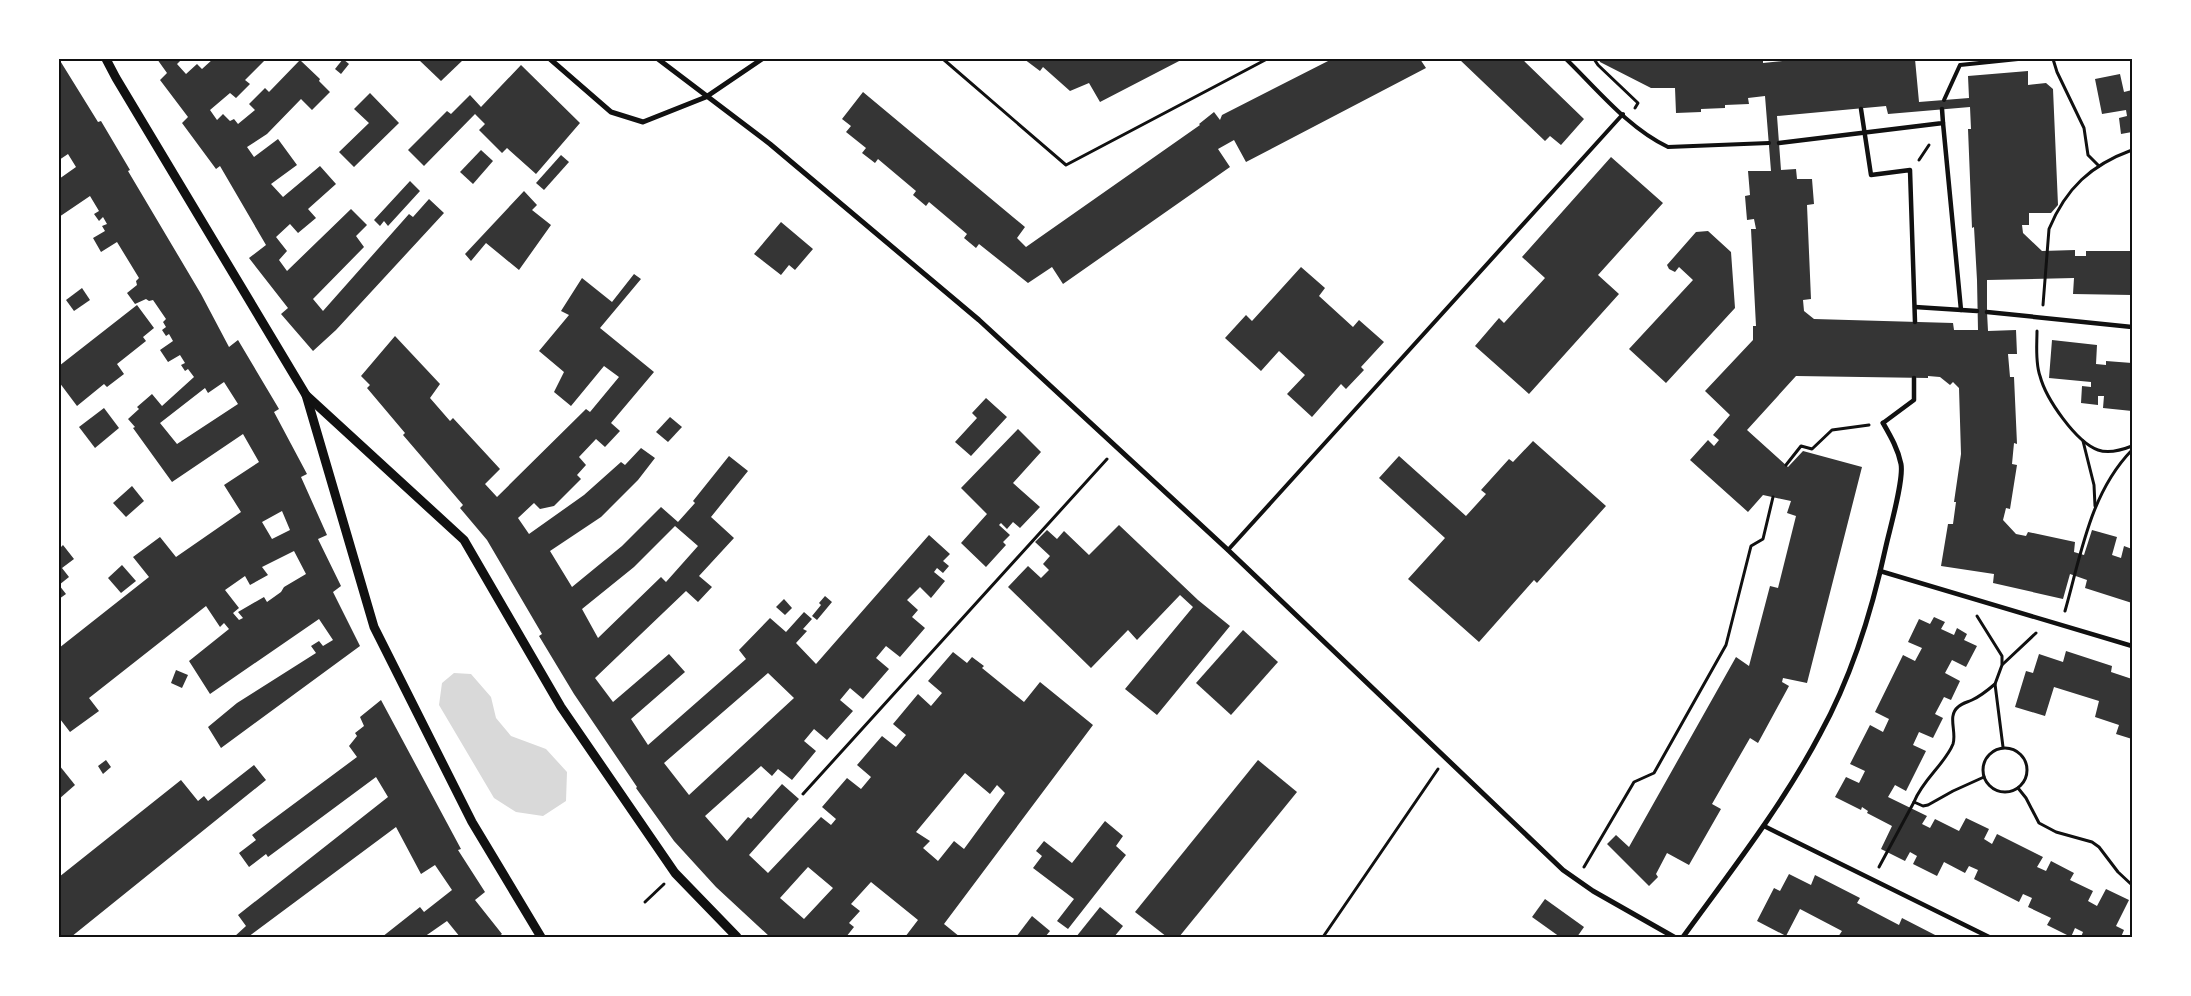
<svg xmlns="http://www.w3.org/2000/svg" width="2191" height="996" font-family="'Work Sans',sans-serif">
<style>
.water{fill:#d9d9d9}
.building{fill:#353535;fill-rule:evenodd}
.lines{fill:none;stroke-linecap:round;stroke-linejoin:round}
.path{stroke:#111;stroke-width:3}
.service{stroke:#111;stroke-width:4}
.pedestrian{stroke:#111;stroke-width:4.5}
.minor{stroke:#111;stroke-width:5}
.tertiary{stroke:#111;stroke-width:9}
.neatline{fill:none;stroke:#111;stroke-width:2}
</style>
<rect width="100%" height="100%" fill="#fff"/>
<polygon class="water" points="454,673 471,674 491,697 496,718 511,736 546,749 567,772 566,801 543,816 516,812 494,798 439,705 442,683"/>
<g class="building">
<path d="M59,59L98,122L101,121L130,170L128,171L201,294L229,347L238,340L279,409L274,412L307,474L301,477L327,535L318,539L341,586L333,592L360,646L221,748L208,727L237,703L316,653L311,646L319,641L323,646L333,640L319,619L210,694L189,661L229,629L224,623L220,627L206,606L89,698L99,711L70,732L60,719L59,720V648L149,577L133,557L160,537L176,557L241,512L224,485L259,462L243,434L172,482L133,428L135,427L128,419L139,409L137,407L152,394L162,406L194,377L188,369L185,371L181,365L185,363L180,355L168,362L160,350L173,341L169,334L166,336L162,330L166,327L163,322L166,319L153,300L149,301L146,299L135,304L127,293L137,285L136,281L139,278L117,242L101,252L93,238L105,231L102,226L107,224L103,217L99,221L94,214L99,211L90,196L59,217V179L76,167L68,154L59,160V146L61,144L59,141ZM224,382L238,404L177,444L160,423L205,388L208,393ZM282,511L290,530L272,539L262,522ZM294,551L306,574L284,587L281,592L267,602L264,597L238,612L243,618L239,620L233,613L239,608L225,590L245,576L250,585L268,575L262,567Z"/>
<polygon points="157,59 182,59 177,64 186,74 197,64 202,69 213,59 266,59 245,80 250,84 236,98 230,93 210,110 217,120 223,114 230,121 234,119 238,124 255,110 249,104 265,88 269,92 300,60 320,79 319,81 330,92 312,110 301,99 267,134 247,147 254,157 278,139 297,165 271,184 283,197 320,166 336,184 308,209 316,218 298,233 290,224 276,237 287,251 279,260 287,271 351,209 367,225 356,236 364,247 313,299 323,311 409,214 413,217 429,199 444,213 336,330 313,351 281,314 288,308 249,258 266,245 220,166 216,169 182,123 188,117 160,80 167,73"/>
<polygon points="343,59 349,64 341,74 335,69"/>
<polygon points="418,59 464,59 441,81"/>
<polygon points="1024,59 1183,59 1100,102 1089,83 1070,91 1043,67 1040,71"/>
<polygon points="1332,59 1420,59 1426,68 1246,162 1234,140 1218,149 1230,167 1063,284 1052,267 1028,283 979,244 976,248 964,238 967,234 929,202 926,206 913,195 916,191 878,159 875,163 862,153 866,148 846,132 851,126 842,119 863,92 1025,227 1017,238 1026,247 1200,125 1199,124 1214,112 1220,120 1222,115"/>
<polygon points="1459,59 1522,59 1584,119 1561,145 1550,136 1545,141"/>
<path d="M1599,59H1763V63L1800,59H1915L1919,102L1969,98L1968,76L2028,71V85L2046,83L2053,89L2058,205L2051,213H2029V225H2022L2023,233L2042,251L2075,250V256H2086V251H2132V295L2073,294L2074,278L1987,280V312L1988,331L2016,330L2017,354H2008L2010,377H2014L2017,444L2014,443L2012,464L2017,465L2010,509L2006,508L2003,520L2016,534L2026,536L2028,532L2075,542L2074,552L2084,555L2092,530L2117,537L2112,555L2121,558L2124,546L2132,549V603L2085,588L2087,580L2070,574L2063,599L1993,583L1994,574L1941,566L1948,524H1953L1956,502H1954L1961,454L1959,388L1953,382L1950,385L1940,377L1928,376V378L1796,376L1747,430L1788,467L1803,451L1862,467L1807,683L1783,678L1782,682L1789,686L1758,743L1750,738L1712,804L1721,809L1689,865L1667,853L1656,874L1658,877L1649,886L1607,844L1616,835L1629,847L1736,657L1749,666L1770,586L1778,588L1796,516L1787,513L1791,501L1763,495L1748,512L1690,460L1708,440L1714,446L1719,440L1713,435L1730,415L1705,391L1753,340V326H1756L1751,229H1756L1754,219L1747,220L1745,196L1750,195L1748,171H1771L1765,96L1748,98L1749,104L1725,105V108L1701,109V112L1676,113L1675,88H1651L1600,62ZM1886,106L1888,114L1970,107L1971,129H1968L1972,228L1974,227L1977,280L1978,330H1954L1953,323L1814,319L1804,311L1803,300L1811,299L1807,205L1814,204L1812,179H1797L1796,169L1781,170L1777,116Z"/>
<polygon points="521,65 580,123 536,174 507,148 502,153 479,130 485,124 475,114 424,166 408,150 447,111 451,114 470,95 481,107"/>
<polygon points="2120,74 2124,92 2132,90 2132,132 2121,134 2119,118 2127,116 2126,110 2102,114 2095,79"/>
<polygon points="370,93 399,123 354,167 339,152 369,123 354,109"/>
<polygon points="481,150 493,161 473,184 460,172"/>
<polygon points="561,155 569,162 544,190 536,183"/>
<polygon points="1611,157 1663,203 1598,275 1619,294 1529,394 1475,346 1499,318 1504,323 1545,278 1522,257"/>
<polygon points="410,181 420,191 388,226 384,221 380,226 374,220"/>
<polygon points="524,191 537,205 532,210 551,225 519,270 486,243 471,261 465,254"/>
<polygon points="781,222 813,249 795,270 789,265 781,275 754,254"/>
<polygon points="1708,231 1731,252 1735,308 1666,383 1629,349 1693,280 1679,267 1675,272 1669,269 1667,265 1696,232"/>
<polygon points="1301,267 1325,288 1319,296 1353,327 1359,320 1384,342 1361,367 1364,370 1346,389 1341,384 1312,417 1287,394 1305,375 1279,351 1261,371 1225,338 1246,315 1252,321"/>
<path d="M634,274L641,279L600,328L654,372L611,423L620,431L605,447L596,439L579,457L586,465L577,475L581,479L554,506L540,509L534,503L518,518L529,534L584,495L621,462L625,465L641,448L655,458L638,480L601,517L550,551L572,587L622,546L661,507L678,522L695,503L693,501L729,456L748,471L711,517L734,538L699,576L712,587L698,602L686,591L595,678L613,702L669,654L685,672L631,719L648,745L746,659L739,650L770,618L786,632L804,612L812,619L803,629L807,631L796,643L816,664L929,535L950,554L943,561L949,566L943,573L937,568L934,572L945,581L931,598L920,587L907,600L918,610L912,617L925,628L900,657L886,646L876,658L889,669L863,699L850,688L840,700L853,711L827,740L814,729L804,741L816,751L792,780L778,769L772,776L761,766L705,816L727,841L748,817L751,819L782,784L799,799L749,855L768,873L821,817L831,825L836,819L822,807L847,778L861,789L871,777L857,765L882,736L896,747L906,735L893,724L918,694L931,706L942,693L928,681L953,652L967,663L972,657L984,666L982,668L1024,702L1040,682L1093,725L944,924L960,937H905L918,920L871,882L851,904L860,911L849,923L854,927L846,937H770L716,887L674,841L636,788L637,787L574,694L539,636L542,634L487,540L460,508L463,505L403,435L405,433L367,388L370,385L361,376L395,336L440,384L430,398L450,421L453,418L500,469L485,484L497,497L586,409L590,412L619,377L604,366L571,406L554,392L564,372L539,351L569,315L561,311L582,278L612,302ZM675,526L698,546L666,582L661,577L598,638L582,609L634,567ZM768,673L794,698L689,795L664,763ZM965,773L990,794L997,785L1005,793L964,849L954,841L938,861L923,848L930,841L916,832ZM808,867L833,888L804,919L780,898Z"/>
<polygon points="82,288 90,300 74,311 66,300"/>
<polygon points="137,305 154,328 143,337 146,341 117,364 124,374 107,387 104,384 77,406 59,382 59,366"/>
<polygon points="2052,340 2097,345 2096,364 2106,365 2106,361 2132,363 2132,411 2103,408 2104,396 2098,396 2098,405 2081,403 2082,386 2091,387 2091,382 2049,378"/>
<polygon points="986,398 1007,417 971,456 955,442 977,418 972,413"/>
<polygon points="104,408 119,428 95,448 79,427"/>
<polygon points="670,417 682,427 668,442 656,432"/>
<polygon points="1018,429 1041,452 1013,483 1040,507 1020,528 1013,522 1007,529 1001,523 999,525 1010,535 1003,542 1006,545 986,567 961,543 987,514 961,488"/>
<polygon points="1533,441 1606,506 1537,583 1534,580 1479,642 1408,579 1445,538 1379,478 1399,456 1466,516 1486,494 1481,490 1509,459 1513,462"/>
<polygon points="132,486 144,501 126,517 113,503"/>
<polygon points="1119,525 1198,600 1230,626 1157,715 1125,689 1193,607 1180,595 1137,640 1128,630 1091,668 1008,587 1028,566 1041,578 1049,570 1043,564 1050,556 1035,542 1047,530 1057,539 1064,531 1089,555"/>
<polygon points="63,545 74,559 62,568 69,577 59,585 66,594 59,599 59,549"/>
<polygon points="122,565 136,581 121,593 108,578"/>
<polygon points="825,596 832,602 817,620 812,616 821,605 819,603"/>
<polygon points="784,599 792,608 785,615 776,607"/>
<polygon points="1934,617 1945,622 1941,629 1954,635 1957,628 1967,634 1964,640 1977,646 1966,667 1952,660 1945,673 1960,681 1951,700 1944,697 1935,714 1943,718 1933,738 1919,732 1913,745 1926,751 1906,791 1895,785 1888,797 1927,816 1922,824 1930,828 1935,819 1959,831 1966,818 1989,829 1984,839 1992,844 1997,834 2043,857 2037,867 2046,871 2051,861 2074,873 2070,880 2093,891 2088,901 2097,906 2106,889 2129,900 2116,926 2124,930 2121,937 2081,937 2083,932 2075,928 2071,937 2047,925 2051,918 2028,907 2032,898 2023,894 2019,902 1974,879 1978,870 1969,866 1965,873 1944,862 1937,876 1913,864 1917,856 1910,852 1905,861 1881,849 1892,826 1867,813 1868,811 1862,807 1861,810 1835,797 1846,777 1859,783 1865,771 1850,764 1870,725 1883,732 1889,719 1875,712 1903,655 1915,661 1922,648 1908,642 1919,619 1930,624"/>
<polygon points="1243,630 1278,662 1231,715 1196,683"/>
<polygon points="2066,651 2112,666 2111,672 2132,679 2132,739 2116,734 2119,725 2095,717 2099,701 2054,687 2045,716 2015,707 2026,671 2033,673 2039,654 2063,662"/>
<polygon points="176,670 188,675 182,688 171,683"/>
<polygon points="381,700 461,849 458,850 485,892 475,900 502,934 498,937 460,937 447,921 424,937 382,937 420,907 424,912 452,890 435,865 421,874 396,827 248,937 234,937 246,926 238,915 388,797 376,777 268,857 266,854 249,867 239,853 256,840 252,835 357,757 349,746 357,736 355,733 364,726 360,717"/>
<polygon points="106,760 111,767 103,774 98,766"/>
<polygon points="1258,760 1297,792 1179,937 1167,937 1135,912"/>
<polygon points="59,765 75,785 59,799"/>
<polygon points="254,765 266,780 71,937 59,937 59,877 181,780 198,801 204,796 208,801"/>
<polygon points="1105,821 1123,836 1116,846 1126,855 1068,929 1057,921 1074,899 1033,868 1042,856 1036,851 1044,841 1072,863"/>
<polygon points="1789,874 1811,885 1815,875 1860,898 1857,903 1899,925 1902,918 1939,937 1838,937 1842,931 1800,909 1786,936 1757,921 1774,888 1780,891"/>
<polygon points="1545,899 1584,927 1577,937 1560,937 1532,917"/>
<polygon points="1100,907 1123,926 1114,937 1076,937"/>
<polygon points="1032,916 1050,931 1045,937 1016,937"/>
</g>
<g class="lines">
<g class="path">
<polyline points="943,59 1066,165 1267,59"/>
<polyline points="1594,59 1598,65 1638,103 1635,108"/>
<polyline points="2053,59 2057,72 2084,128 2088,155 2099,166"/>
<polyline points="1919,160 1929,145"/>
<path d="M2043,305L2049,229C2066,188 2091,165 2132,150"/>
<path d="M2037,331C2037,345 2035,362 2040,376C2046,399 2076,442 2098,450C2109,454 2122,450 2132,446"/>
<polyline points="2083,441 2094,485 2095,506"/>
<polyline points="1786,465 1801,446 1812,449 1832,430 1869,425"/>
<path d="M2065,611C2081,555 2090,493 2132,450"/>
<polyline points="1977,616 2002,656 2002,665 1995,684 2003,747"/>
<polyline points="2003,664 2036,633"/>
<circle cx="2005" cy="770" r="22"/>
<polyline points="2018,788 2026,798 2039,823 2056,832 2092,842 2099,847 2118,872 2132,885"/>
<polyline points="803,794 1107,459"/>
<path d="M1914,802C1923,779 1945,764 1953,744C1957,732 1947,716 1958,707C1962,703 1968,702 1972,700C1981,696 1988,690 1995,684"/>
<polyline points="1584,867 1634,782 1654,773 1726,645 1751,546 1763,539 1773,497"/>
<polyline points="1879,867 1914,802 1923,806 1928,805 1953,791 1984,777"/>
<polyline points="645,902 664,884"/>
<polyline points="1323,937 1438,769"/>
</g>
<g class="service">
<path d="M1566,59C1597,89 1628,128 1668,147L1769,143"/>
<polyline points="1944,100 1960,65 2018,59"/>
<polyline points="1228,550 1623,114"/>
</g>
<g class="pedestrian">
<polyline points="1861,109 1871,175 1910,170 1915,322"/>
<polyline points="1943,123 1961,310"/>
<polyline points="1779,143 1943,123 1942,109"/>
<polyline points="1915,307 1977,311"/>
<polyline points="1987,312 2132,327"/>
<polyline points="1883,423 1914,400 1914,378"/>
<polyline points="1880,571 2132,646"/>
<polyline points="1764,826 1989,937"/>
</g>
<g class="minor">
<polyline points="550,59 611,112 643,122 706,97 762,59"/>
<polyline points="658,59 770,144 979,320 1228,550 1563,870 1593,891 1674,937"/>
<path d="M1683,937C1731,871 1782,806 1820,734C1852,676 1872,611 1886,546C1890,528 1904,480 1901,464C1898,449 1891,437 1883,423"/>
</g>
<g class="tertiary">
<polyline points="106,59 116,78 306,395 374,627 472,822 541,937"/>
<polyline points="306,395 464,540 561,707 675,873 737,937"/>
</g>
</g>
<rect width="2191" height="996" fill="none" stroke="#ffffff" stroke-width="120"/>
<rect x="60" y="60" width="2071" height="876" class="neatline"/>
</svg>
